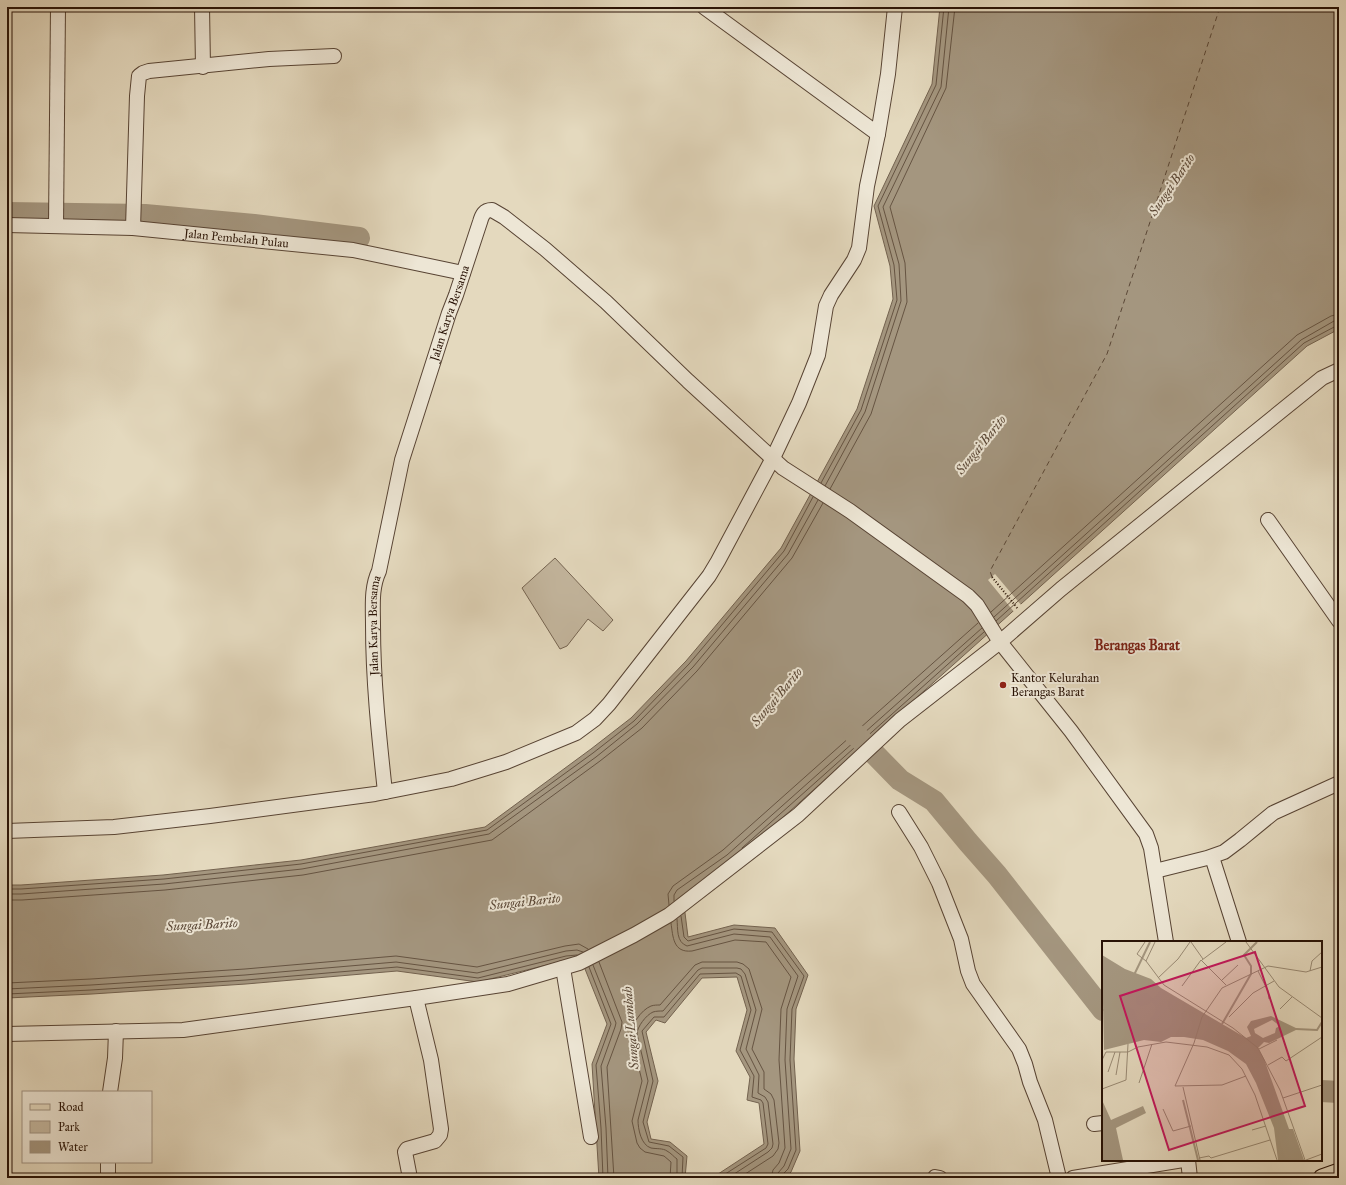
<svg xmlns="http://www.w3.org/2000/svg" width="1346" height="1185" font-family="'IM FELL Great Primer',serif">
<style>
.green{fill:#c4b79f;stroke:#766552}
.water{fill:#a4967f;stroke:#73624f}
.pier{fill:#e4d9be}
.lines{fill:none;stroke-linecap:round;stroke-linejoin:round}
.shore{stroke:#665442;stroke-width:1}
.river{stroke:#a4967f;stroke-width:22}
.ferry{stroke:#5a4736;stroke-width:1;stroke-dasharray:5 4;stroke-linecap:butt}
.minor-casing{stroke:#584434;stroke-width:16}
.major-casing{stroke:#291306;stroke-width:19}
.path{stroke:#291306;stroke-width:2;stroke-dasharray:1 2;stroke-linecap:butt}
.minor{stroke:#ede6d5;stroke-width:14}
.major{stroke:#e4d9be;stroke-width:17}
.poi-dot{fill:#8f2418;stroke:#ede6d5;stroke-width:1.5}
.labels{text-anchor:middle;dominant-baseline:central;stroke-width:4;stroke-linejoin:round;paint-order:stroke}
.street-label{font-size:12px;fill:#291306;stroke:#ede6d5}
.poi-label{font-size:12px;fill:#291306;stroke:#ede6d5;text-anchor:start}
.water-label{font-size:13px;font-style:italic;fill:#5a4736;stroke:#ede6d5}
.quarter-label{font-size:14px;font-weight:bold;fill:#7a1f14;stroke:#ede6d5}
.inset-river{fill:none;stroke:#a4967f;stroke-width:2}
.inset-road{fill:none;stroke:#998a74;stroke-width:1}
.view{fill:#c2185b;fill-opacity:0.15;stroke:#c2185b;stroke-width:2}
.inset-edge{fill:none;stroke:#291306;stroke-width:2}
</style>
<rect width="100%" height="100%" fill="#e4d9be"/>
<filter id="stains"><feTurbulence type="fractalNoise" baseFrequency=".005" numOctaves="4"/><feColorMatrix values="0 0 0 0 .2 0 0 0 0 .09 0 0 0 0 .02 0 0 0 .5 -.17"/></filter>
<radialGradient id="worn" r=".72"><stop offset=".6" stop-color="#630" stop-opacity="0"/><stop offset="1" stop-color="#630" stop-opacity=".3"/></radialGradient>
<polygon class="green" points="555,558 613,620 603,631 588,619 567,646 560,649 522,588"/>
<polygon class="water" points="940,7 1339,7 1339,329 1307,346 1001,622 733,862 683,897 688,937 734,925 775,928 808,975 796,1009 794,1059 800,1151 791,1172 785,1178 712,1178 764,1144 759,1103 747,1100 750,1077 736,1051 747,1010 737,977 702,978 665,1023 656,1020 646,1032 658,1081 647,1122 651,1139 670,1142 687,1156 685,1178 599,1178 592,1064 607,1024 585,969 577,959 567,960 478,982 397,971 246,984 92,994 7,998 7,885 21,885 163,875 301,860 485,827 591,749 631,718 686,661 781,548 857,409 893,299 890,266 874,206 932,84"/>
<polygon class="pier" points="995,574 1022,606 1015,613 988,580"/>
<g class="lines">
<g class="shore">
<polyline points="821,483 861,410 897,300 894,265 878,206 936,85 944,7"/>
<polyline points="825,486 865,412 901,301 899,264 883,207 941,87 949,7"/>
<polyline points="830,489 871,414 907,302 905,263 890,207 946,88 955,7"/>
<polyline points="991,612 1297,335 1331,316 1339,314"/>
<polyline points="994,617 1301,340 1334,321 1339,320"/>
<polyline points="996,621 1304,343 1336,326 1339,325"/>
<polyline points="742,848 984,632"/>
<polyline points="7,889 21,889 164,879 301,864 487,830 593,753 634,721 689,664 784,551 813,497"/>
<polyline points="7,894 21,894 164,884 302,869 489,834 596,757 637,724 693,667 788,554 818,500"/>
<polyline points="7,900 22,900 165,890 303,875 492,840 600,761 642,728 697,671 792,558 823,503"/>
<polyline points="674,901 674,895 677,890 727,855 982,628"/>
<polyline points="669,905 668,894 673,886 723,850 978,623"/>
<polyline points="681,916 684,937 688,941 734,929 772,932 804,976 792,1009 790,1060 796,1150 788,1169 783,1174 783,1178"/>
<path d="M677,919C678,929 676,942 687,946L734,934L770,937L798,976L787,1009L785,1060L791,1149L784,1166L778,1173V1178"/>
<path d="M671,923C673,937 673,953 692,951L735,940L766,942L791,977L781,1009L779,1060L785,1148L779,1163L773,1170L771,1178"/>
<polyline points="599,962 622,1022 621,1029 607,1067 614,1178"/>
<polyline points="593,965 616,1023 615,1027 601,1066 606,1128 608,1178"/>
<polyline points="589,967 611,1024 596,1065 601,1128 603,1178"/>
<polyline points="7,983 91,979 245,969 396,956 477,967 565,946 579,944 588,949"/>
<polyline points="7,989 91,985 245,975 396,962 477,973 566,951 577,950 583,952"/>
<polyline points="7,994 91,990 246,980 397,967 478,978 566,956 577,955"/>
<path d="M670,1178L671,1162L664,1156L645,1152L640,1148L637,1143L632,1121L642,1081L631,1035C631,1025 641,1010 651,1006C654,1005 657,1005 660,1005L695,965L702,962H737L743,964L749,969L762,1009L752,1049L764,1072V1089L771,1094L774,1100L779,1143L778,1149L773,1156L739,1178"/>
<path d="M677,1178V1159C674,1157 671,1153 667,1151C663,1148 656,1149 651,1148C641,1145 638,1129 638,1120L648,1081L637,1034C637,1027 646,1015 653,1012C656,1011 660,1011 663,1011L698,970L702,968H737L741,969L745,974L756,1010L746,1049L759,1075L758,1093L765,1097L768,1102L773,1144L772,1148L768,1152L728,1178"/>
<polyline points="682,1178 683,1157 669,1146 649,1142 643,1122 653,1081 642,1031 654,1017 664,1017 700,974 736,973 741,976 751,1010 740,1050 754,1076 752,1097 761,1100 763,1103 768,1144 766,1148 719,1178"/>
</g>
<g class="river">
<polyline points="7,213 145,215 254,225 359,238"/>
<polyline points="854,733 900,780 934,801 968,842 997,875 1103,1010"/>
<polyline points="1321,1091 1339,1092"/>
</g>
<polyline class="ferry" points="992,577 990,571 1107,354 1220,7"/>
<g class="minor-casing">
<g id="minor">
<polyline points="202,7 203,67"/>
<polyline points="704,7 878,134"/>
<path id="s1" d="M7,225L133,228L353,250L463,273"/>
<polyline points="56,226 58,7"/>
<polyline points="133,228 137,96 139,76 143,73 149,71 269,59 334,56"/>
<polyline points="1268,520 1339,621"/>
<path id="s2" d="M385,792C379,736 373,681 373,625C373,606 371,588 379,571L402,460L449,313L456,295L480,222C482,215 484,210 492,210L504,217L545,249L606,302L688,381L783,468L850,511L968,596L977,605L1000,642L1071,731L1146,834L1151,848L1166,942"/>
<polyline points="899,812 921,847 939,883 961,939 968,971 973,984 1019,1049 1025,1064 1030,1082 1045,1120 1059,1178"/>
<polyline points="7,831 114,827 210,816 375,794 451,779 506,762 576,733 595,719 609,704 709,576 718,561 773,458 799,403 818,355 826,306 831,295 854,260 859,248 867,186 878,134 888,74 895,7"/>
<polyline points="1212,857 1239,942"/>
<polyline points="1155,871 1207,858 1224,852 1240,840 1273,813 1339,783"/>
<polyline points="563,968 591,1137"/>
<polyline points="7,1034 183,1030 416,998 508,984 579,963 634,935 669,915 798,815 900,720 1000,642 1061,589 1322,378 1339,370"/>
<polyline points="110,1092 115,1058 116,1031"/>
<polyline points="1094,1124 1103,1123"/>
<polyline points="1188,1160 1190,1178"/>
<polyline points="108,1162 108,1178"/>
<polyline points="935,1177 940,1178"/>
<polyline points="410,1178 405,1152 407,1149 435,1141 440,1135 441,1129 431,1060 416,998"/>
<polyline points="1073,1178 1183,1160"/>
</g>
</g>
<g class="major-casing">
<polyline id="major" points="1322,1178 1339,1172"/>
</g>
<polyline class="path" points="992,577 1018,609"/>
<use href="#minor" class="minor"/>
<use href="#major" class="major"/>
</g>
<circle class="poi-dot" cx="1003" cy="685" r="4"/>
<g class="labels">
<g class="street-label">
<text stroke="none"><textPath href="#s1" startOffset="230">Jalan Pembelah Pulau</textPath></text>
<text stroke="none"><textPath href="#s2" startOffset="490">Jalan Karya Bersama</textPath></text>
<text stroke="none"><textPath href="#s2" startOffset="167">Jalan Karya Bersama</textPath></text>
</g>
<g class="poi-label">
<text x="1011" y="678">Kantor Kelurahan<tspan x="1011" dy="14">Berangas Barat</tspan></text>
</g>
<g class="water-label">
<text transform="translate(1172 185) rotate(-56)">Sungai Barito</text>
<text transform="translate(981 445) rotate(-51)">Sungai Barito</text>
<text transform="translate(777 697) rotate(-50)">Sungai Barito</text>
<text transform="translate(525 902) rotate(-6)">Sungai Barito</text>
<text transform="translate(202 925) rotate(-3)">Sungai Barito</text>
<text transform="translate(631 1028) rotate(-95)">Sungai Lumbah</text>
</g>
<g class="quarter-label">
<text x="1137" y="645">Berangas Barat</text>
</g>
</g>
<g transform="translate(1102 941)">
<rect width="220" height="220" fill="#e4d9be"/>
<path d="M0,14L23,28L49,38L59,47L144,97L149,95L145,86L149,80L169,75L196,88L167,102L162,101L156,107L162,118L187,188H191L202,219H176L172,187L154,142L144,123L126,110L101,99L82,96H69L59,101L42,99L2,109ZM170,79L178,85L174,87L173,92L161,97L153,92L152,88ZM0,159L9,179L41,165L44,172L14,187L21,219H0Z" fill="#a4967f" fill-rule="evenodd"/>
<path class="inset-river" d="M32,34L48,1M0,69H67L96,74M120,83L149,33V25L142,14L155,1M194,88L215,89L220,81M81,159L96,219"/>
<path class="inset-road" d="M43,1L35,13L44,20M53,1L44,20L62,44L131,87L156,107L178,149L203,219M89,1L101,18M144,1L177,46L220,77M100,19L124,1M156,30L166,50L167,58M208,30L210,20L220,11M56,37L76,18L88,1M120,39L136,24M80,45L99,19L124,44M178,68L190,56M127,76L151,52L172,40M157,108L175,99M0,119L4,111H26L36,106L64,101L105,106L127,114L140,128L153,154L175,219M166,124L180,116L184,120L220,96M6,131L13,111M14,134L18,111M144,135L120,144L73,145L92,102L100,76L120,47L166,25L204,31L220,26M37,142L50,103M81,146L98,219M0,148L24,139L26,103M181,157L220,144M61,168L71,190L89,185M150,189L164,185M97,217L107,215L109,217L168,199M204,219L220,213"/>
<path class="view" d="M153,11L203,165L67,209L18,55Z"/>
<rect width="220" height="220" class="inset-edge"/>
</g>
<rect width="1346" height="1185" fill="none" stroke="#e4d9be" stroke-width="24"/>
<rect x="8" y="8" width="1330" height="1169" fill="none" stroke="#291306" stroke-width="2"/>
<rect x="12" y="12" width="1322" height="1161" fill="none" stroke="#291306"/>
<rect x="22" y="1091" width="130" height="72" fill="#ede6d5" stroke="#9f9282"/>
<rect x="30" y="1104" width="20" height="6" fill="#e4d9be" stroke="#9f9282"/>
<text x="58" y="1111" font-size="12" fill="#291306">Road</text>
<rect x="30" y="1121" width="20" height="12" fill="#c4b79f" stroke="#9f9282"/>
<text x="58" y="1131" font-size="12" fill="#291306">Park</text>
<rect x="30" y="1141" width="20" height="12" fill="#a4967f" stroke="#9f9282"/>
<text x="58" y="1151" font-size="12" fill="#291306">Water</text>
<rect width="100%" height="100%" filter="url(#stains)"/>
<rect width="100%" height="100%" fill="url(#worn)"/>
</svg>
